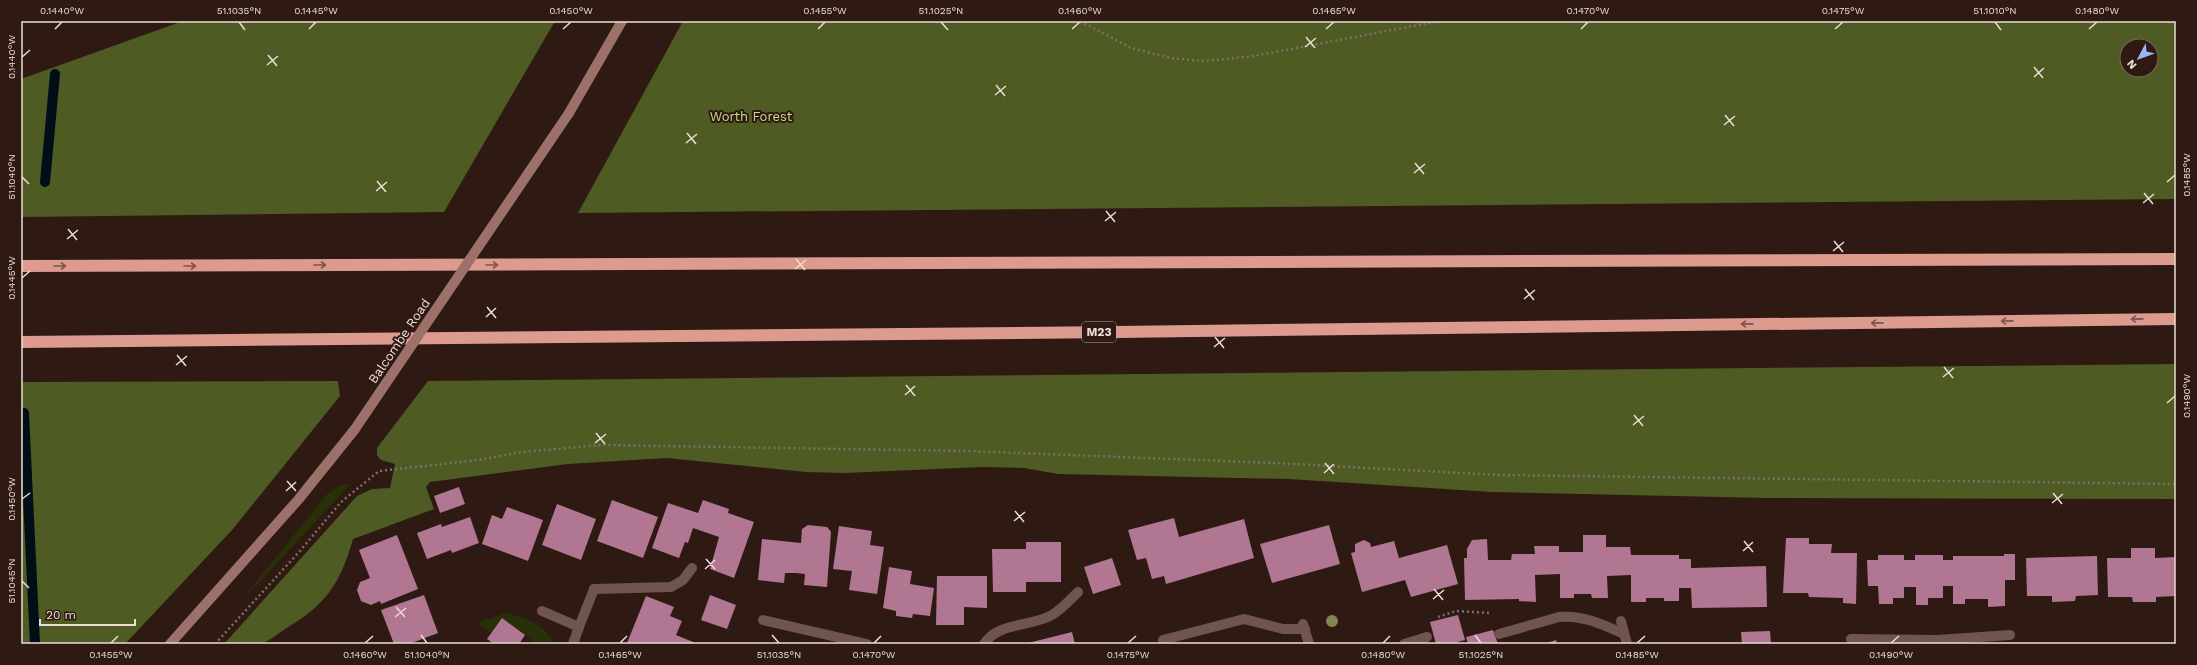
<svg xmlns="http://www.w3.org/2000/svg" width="2197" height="665" font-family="'Work Sans',sans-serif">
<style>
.green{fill:#273006}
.forest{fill:#4e5b22;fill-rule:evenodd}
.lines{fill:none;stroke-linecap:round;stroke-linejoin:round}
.stream{stroke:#000f17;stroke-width:10}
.building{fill:#b17691}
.path{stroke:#806e67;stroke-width:2.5;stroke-dasharray:2 3;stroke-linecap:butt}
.service{stroke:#6f544f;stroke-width:10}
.minor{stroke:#6f544f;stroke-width:10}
.secondary{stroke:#9b7169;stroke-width:10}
.motorway{stroke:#dd9b8f;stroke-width:12}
.secondary-bridge{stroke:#9b7169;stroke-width:10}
.tree{fill:#838553}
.oneway{stroke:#7d544b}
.ticks{fill:none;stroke:#ecddd7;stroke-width:1.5}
.labels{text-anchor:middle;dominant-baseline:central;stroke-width:4;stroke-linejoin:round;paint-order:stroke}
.shield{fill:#2f1a13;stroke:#b3a29c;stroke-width:1}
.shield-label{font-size:12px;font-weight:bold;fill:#ecddd7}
.park-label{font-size:13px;fill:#c7dd87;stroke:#2f1a13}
.street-label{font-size:13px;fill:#ecddd7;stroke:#2f1a13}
.neatline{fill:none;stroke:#ecddd7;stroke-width:1.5}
.ticks-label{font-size:10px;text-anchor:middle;fill:#ecddd7}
</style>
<rect width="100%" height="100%" fill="#2f1a13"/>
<g class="green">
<polygon points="343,484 350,485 235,608 327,494"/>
<path d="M506,613C526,618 544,623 554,644H537L502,618L491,633L479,625L480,622Z"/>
</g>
<g class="forest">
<polygon points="183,21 555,21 444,212 21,217 21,79"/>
<path d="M683,21H2176V199L578,213ZM2127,46H2151V70H2127Z"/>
<path d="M2176,364V499L1768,498L1581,494L1492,492L1289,479L1058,474L1024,468L982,467L845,473L806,472L667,458L568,464L430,482L426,487L434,509L353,539C340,584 326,605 285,629C278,634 269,641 261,644C251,647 235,644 224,644L357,496L372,489L390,488L395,464L381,460L377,455V448L428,381Z"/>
<polygon points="338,381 340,396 232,530 125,644 21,644 21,382"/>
</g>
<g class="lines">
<g class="stream">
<polyline points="45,182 55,74"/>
<polyline points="24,413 35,644"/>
</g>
</g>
<g class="building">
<polygon points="459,487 465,504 440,513 434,496"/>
<polygon points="612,500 658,517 643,558 597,541"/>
<polygon points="703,500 729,509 728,513 754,522 734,578 710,569 719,537 693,528 688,543 685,542 679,558 652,548 668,503 698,513"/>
<polygon points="557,504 596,519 581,560 542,545"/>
<polygon points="507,507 543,520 528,561 482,544 492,515 502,519"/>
<polygon points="470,517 479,543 452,553 451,550 427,559 417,533 441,524 442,527"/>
<polygon points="1174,518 1179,537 1244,519 1254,558 1166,584 1164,576 1152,579 1146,558 1137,560 1128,530"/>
<polygon points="808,525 827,527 831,532 827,587 804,585 805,574 796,573 785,573 784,583 758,580 762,539 801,543 802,529"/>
<polygon points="1329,525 1340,564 1272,583 1260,544"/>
<polygon points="839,526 872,531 870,545 884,547 877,594 849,590 852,571 833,569"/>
<polygon points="397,535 418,589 381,604 380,601 371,605 361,601 357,590 360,582 370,578 359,550"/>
<polygon points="1583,535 1606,535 1606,547 1630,547 1631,555 1679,555 1679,559 1691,559 1691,568 1766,566 1767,607 1692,608 1691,588 1679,588 1679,601 1664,601 1664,598 1646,598 1646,602 1631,602 1631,575 1607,576 1608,598 1592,598 1591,594 1574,594 1574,598 1560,598 1560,574 1535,575 1536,602 1519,601 1519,599 1465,600 1464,558 1467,558 1467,549 1472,540 1487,539 1488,560 1511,560 1512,554 1535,554 1534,546 1559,546 1559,552 1583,552"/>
<polygon points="1786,538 1809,538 1809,544 1832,544 1831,553 1857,553 1856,604 1843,603 1843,598 1809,597 1808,593 1783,593"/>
<polygon points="1364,540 1370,543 1371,547 1394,541 1399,558 1447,545 1458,584 1411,597 1405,580 1362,592 1351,553 1355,552 1355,544"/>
<polygon points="1026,542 1061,542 1061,582 1026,582 1026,592 993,592 992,549 1026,549"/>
<polygon points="2131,548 2155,548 2155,558 2176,557 2176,596 2156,597 2156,602 2133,602 2132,597 2108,597 2107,558 2131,558"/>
<polygon points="2004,554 2015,554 2015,580 2005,580 2005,606 1988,607 1988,599 1965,599 1965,604 1953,604 1953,586 1943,586 1943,598 1928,598 1928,605 1916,605 1916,587 1904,587 1904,598 1893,598 1893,604 1879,604 1878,586 1868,586 1867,560 1878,560 1878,555 1904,555 1904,560 1915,560 1915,555 1943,555 1943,560 1953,560 1953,556 2004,556"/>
<polygon points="2097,556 2098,595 2076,596 2075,601 2052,602 2052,596 2027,596 2026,558"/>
<polygon points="1112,558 1121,585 1093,594 1084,567"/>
<polygon points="889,567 912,571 910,584 934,588 930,616 913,614 912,618 896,616 896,611 883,608"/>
<polygon points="937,576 987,576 987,608 964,607 964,625 936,625"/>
<polygon points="424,595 438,633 409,644 394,644 381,610"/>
<polygon points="710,595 736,605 727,629 701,620"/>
<polygon points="646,596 674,607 670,616 682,621 676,635 698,644 627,643"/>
<polygon points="1458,615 1465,640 1450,644 1436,644 1430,622"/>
<polygon points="502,618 525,635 519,644 494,644 487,639"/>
<polygon points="1493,630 1498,644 1468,644 1466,637"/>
<polygon points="1770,631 1771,644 1742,644 1741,632"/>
<polygon points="1072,632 1075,644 1028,644 1028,643"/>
<polygon points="1556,640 1557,644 1544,644"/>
</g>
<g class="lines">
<g class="path">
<polyline points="1080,21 1131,48 1170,58 1203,61 1254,56 1440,21"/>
<polyline points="1438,617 1456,611 1490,613"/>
<polyline points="215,644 300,551 341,502 379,471 479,460 522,452 601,445 967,451 1275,463 1498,475 2176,484"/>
</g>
<g class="service">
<polyline points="594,589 671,587 683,580 692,568"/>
<polyline points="763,620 867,644"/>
<path d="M1499,634L1559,617C1583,615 1602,624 1624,634"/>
<polyline points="1163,640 1244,619 1283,629 1305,629"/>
<path d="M984,644C998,622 1031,627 1052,615C1062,609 1070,600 1078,592"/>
<polyline points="1404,644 1427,637"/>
</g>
<g class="minor">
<polyline points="542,611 579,627 594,589"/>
<polyline points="1621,621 1627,644"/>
<polyline points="1303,624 1309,644"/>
<polyline points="1851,639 1937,640 2010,635"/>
<polyline points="573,644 579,627"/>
</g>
<g class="secondary">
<polyline points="569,113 622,21"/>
<polyline points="170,644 298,500 355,429"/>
</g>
<g class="motorway">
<polyline points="21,266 2176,259"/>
<polyline points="21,342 1117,332 2176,319"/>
</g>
<polyline class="secondary-bridge" points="355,429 569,113"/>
</g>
<circle class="tree" cx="1332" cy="621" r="6"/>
<defs><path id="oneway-shaft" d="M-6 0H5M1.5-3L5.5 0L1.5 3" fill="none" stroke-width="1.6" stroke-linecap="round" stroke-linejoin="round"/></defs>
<g class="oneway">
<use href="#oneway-shaft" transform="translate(320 265)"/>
<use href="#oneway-shaft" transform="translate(492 265)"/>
<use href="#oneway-shaft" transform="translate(60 266)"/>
<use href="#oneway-shaft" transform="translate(190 266)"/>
<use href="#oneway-shaft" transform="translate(2137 319) rotate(179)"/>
<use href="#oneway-shaft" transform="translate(2007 321) rotate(179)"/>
<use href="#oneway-shaft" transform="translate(1877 323) rotate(179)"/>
<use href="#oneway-shaft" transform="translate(1747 324) rotate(179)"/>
</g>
<path class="ticks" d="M239,22L245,30M941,22L948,30M1995,22L2001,30M55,29L62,22M309,29L316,22M563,29L571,22M818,29L825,22M1072,29L1080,22M1326,29L1334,22M1581,29L1588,22M1835,29L1843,22M2089,29L2097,22M1306,37L1315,48M1305,47L1316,38M268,55L277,66M22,57L30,50M267,65L278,56M2034,67L2043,78M2034,77L2044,68M996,85L1005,96M995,95L1006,86M1725,115L1734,126M1724,125L1735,116M687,133L696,144M686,143L697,134M1415,163L1424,174M1414,173L1425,164M22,177L29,184M377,181L386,192M2167,182L2175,175M376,191L387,182M2144,193L2153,204M2143,203L2154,194M1106,211L1115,222M1105,221L1116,212M68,229L77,240M67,239L78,230M1834,241L1843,252M1833,251L1844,242M796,259L805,270M795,269L806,260M22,278L30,271M1525,289L1534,300M1524,299L1535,290M487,307L496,318M486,317L496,308M1215,337L1224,348M1214,347L1225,338M177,355L186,366M176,365L187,356M1944,367L1953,378M1943,377L1954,368M906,385L915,396M905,395L915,386M2167,403L2175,396M1634,415L1643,426M1633,425L1644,416M596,433L605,444M595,443L606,434M1325,463L1334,474M1324,473L1334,464M287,481L296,491M286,491L296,482M2053,493L2062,504M22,499L30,493M2052,503L2063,494M1015,511L1024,522M1014,521L1025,512M1744,541L1753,552M1743,551L1753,542M706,559L715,569M705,569L715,560M22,581L29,588M1434,589L1443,600M1433,599L1444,590M396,607L405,617M395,617L406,608M421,635L427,643M772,635L779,643M1475,635L1481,643M111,643L118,636M365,643L373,636M620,643L627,636M874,643L881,636M1128,643L1136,636M1383,643L1390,636M1637,643L1645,636M1891,643L1899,636"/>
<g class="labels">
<rect class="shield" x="1082" y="322" width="34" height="20" rx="3"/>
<g class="shield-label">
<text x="1099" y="332">M23</text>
</g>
<g class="park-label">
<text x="751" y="116">Worth Forest</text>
</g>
<g class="street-label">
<text transform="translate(399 341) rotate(-56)">Balcombe Road</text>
</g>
</g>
<rect width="2197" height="665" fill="none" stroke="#2f1a13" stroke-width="44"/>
<g transform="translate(2139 58) rotate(229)"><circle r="19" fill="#2f1a13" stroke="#7b6861"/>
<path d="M0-3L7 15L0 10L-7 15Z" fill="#98b5fd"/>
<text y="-6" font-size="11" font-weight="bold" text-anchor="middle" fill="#ecddd7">N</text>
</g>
<path d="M40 619v6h95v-6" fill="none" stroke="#ecddd7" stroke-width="2"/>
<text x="46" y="619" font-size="12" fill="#ecddd7" stroke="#2f1a13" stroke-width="3" paint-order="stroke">20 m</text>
<rect x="22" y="22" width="2153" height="621" class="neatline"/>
<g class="ticks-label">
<text x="62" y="14">0.1440°W</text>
<text x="239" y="14">51.1035°N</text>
<text x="316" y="14">0.1445°W</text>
<text x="571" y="14">0.1450°W</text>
<text x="825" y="14">0.1455°W</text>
<text x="941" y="14">51.1025°N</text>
<text x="1080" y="14">0.1460°W</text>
<text x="1334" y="14">0.1465°W</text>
<text x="1588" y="14">0.1470°W</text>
<text x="1843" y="14">0.1475°W</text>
<text x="1995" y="14">51.1010°N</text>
<text x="2097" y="14">0.1480°W</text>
<text transform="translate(11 57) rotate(-90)" y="4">0.1440°W</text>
<text transform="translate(2186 175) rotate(-90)" y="4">0.1485°W</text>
<text transform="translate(11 177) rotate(-90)" y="4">51.1040°N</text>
<text transform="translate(11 278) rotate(-90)" y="4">0.1445°W</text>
<text transform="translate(2186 396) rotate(-90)" y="4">0.1490°W</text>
<text transform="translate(11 499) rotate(-90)" y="4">0.1450°W</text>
<text transform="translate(11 581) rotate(-90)" y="4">51.1045°N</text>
<text x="111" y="658">0.1455°W</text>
<text x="365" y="658">0.1460°W</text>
<text x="427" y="658">51.1040°N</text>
<text x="620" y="658">0.1465°W</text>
<text x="779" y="658">51.1035°N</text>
<text x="874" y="658">0.1470°W</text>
<text x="1128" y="658">0.1475°W</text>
<text x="1383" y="658">0.1480°W</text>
<text x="1481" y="658">51.1025°N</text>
<text x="1637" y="658">0.1485°W</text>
<text x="1891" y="658">0.1490°W</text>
</g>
</svg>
